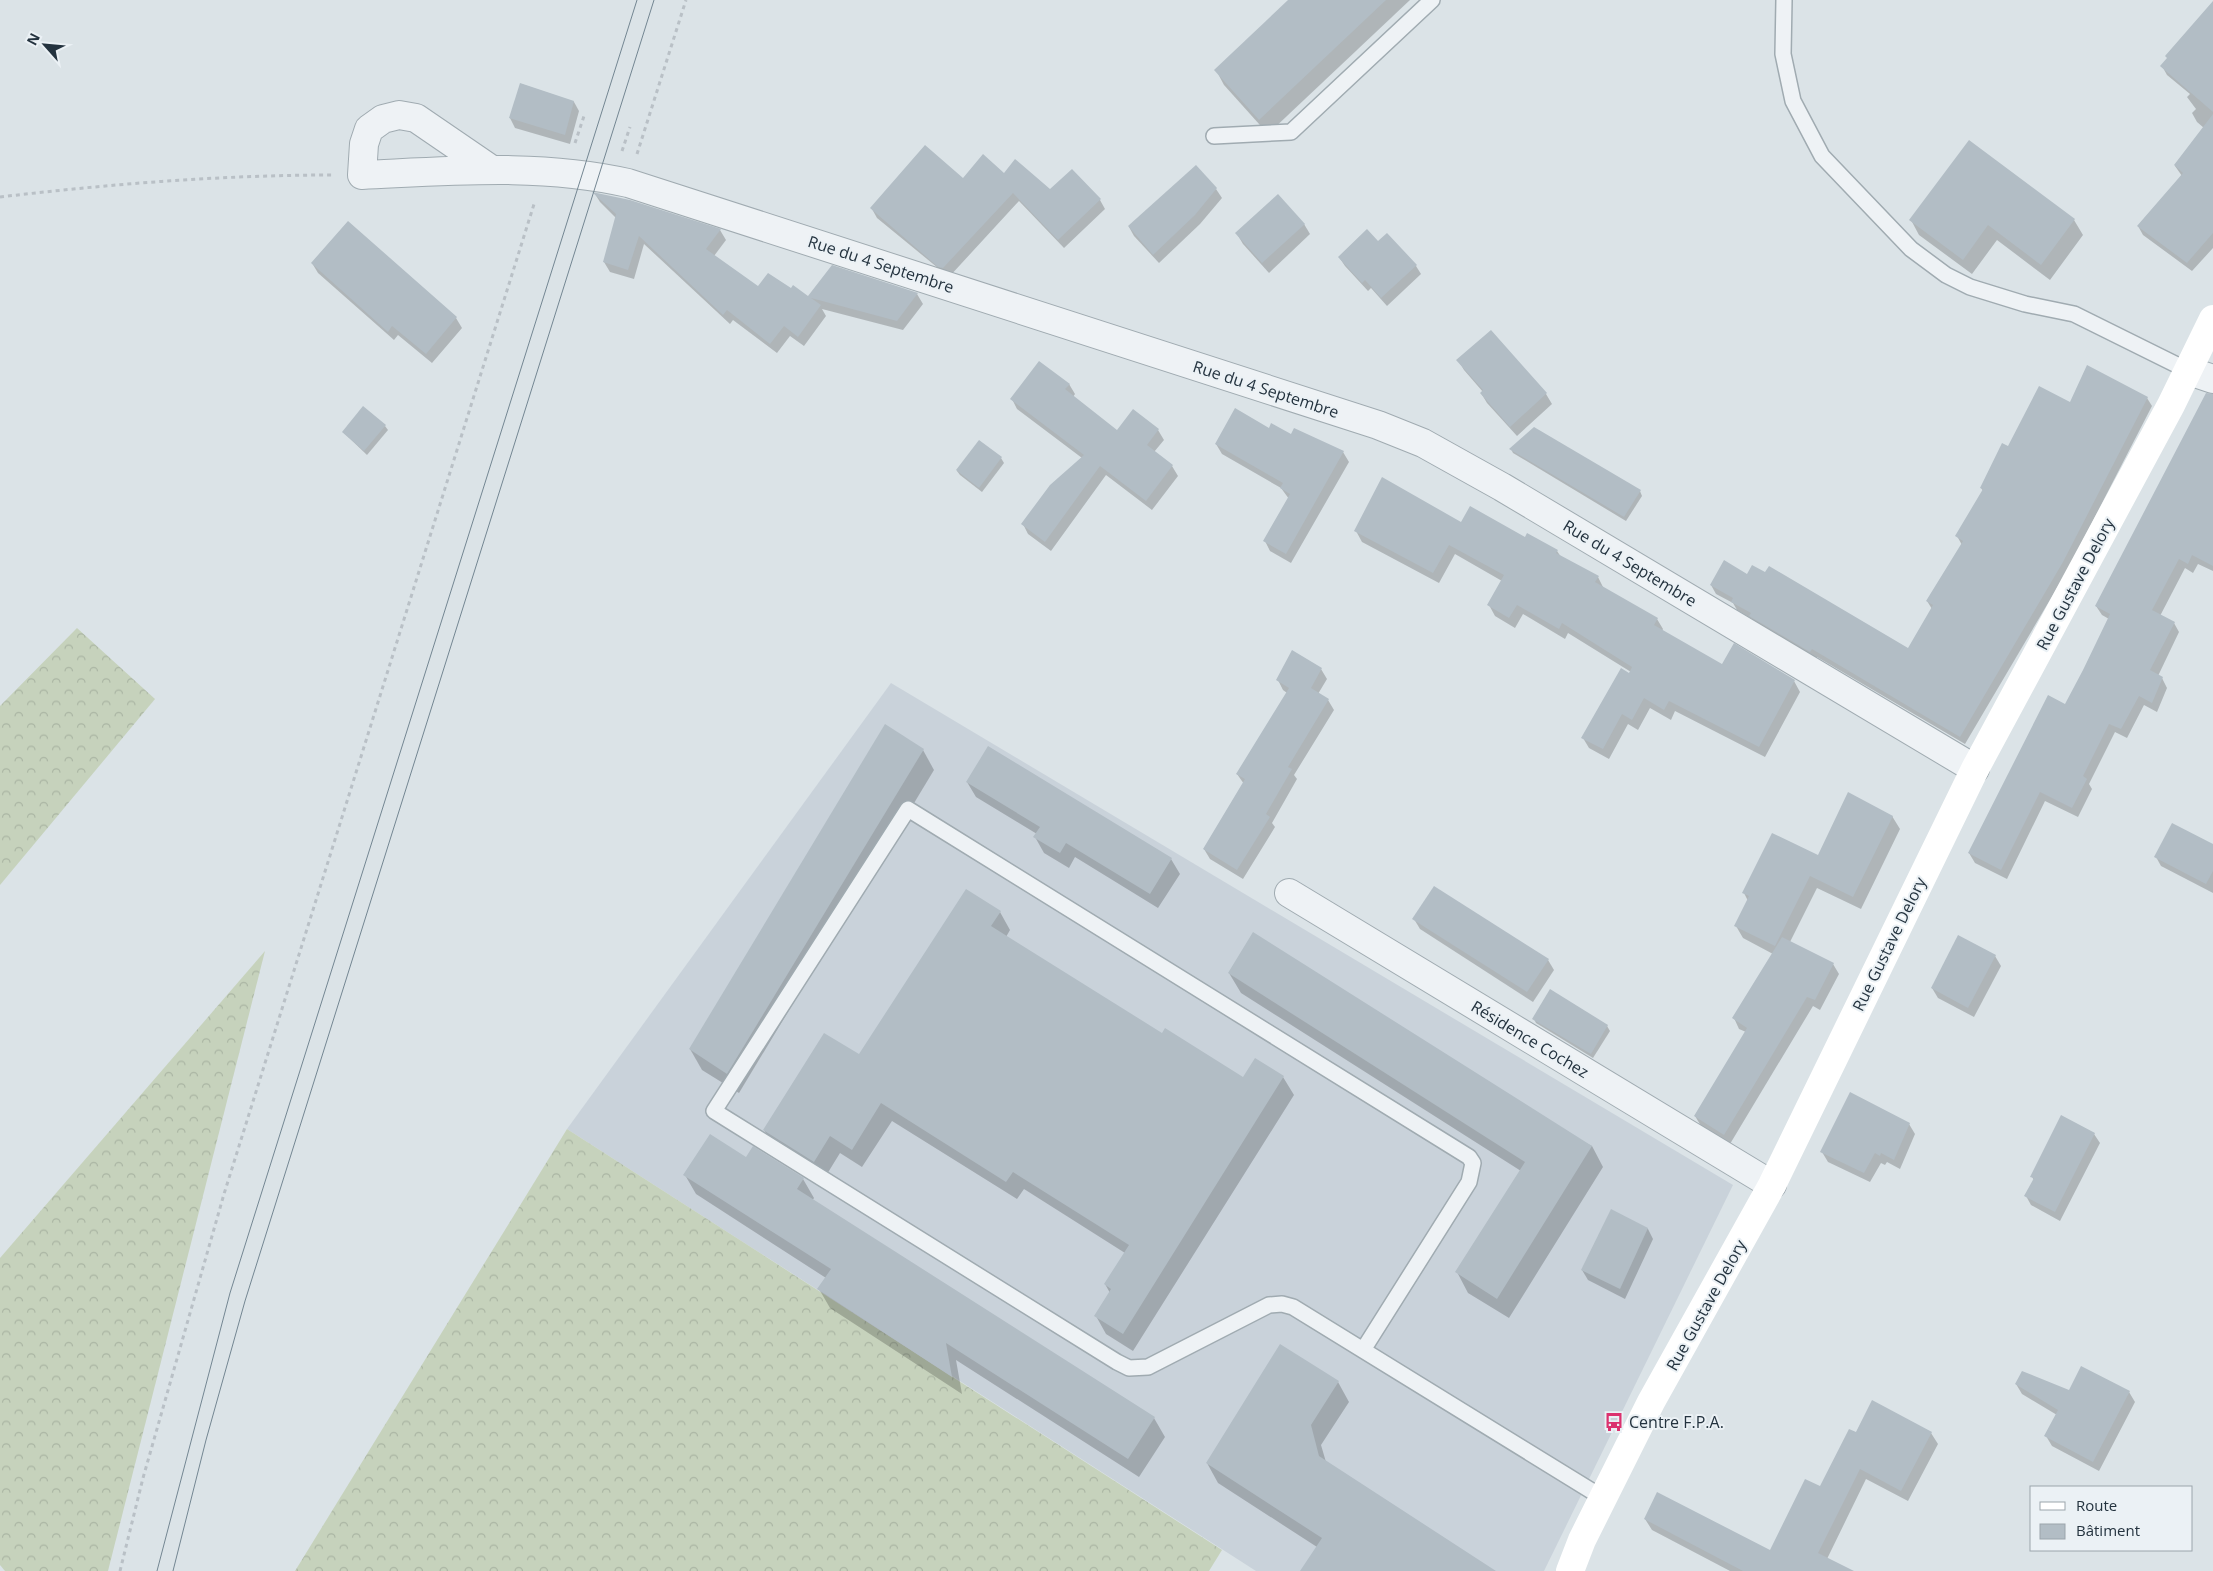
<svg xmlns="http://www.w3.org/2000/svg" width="2213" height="1571" font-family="'Open Sans',sans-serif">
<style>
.built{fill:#c9d2da}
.forest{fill:url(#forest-crowns)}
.shadow{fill:#0003}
.building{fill:#b2bdc5}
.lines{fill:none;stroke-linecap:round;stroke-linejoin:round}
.lane-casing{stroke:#a0abb1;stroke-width:18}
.street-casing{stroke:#a0abb1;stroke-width:30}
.path{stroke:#b9c0c6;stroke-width:3;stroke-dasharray:4 4;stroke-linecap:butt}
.lane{stroke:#eef2f5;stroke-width:15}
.street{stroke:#eef2f5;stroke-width:28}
.secondary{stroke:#fff;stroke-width:28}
.tram{stroke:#738692;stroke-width:1}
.labels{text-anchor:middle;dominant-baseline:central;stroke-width:4;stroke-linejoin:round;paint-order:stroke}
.street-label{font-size:16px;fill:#24333f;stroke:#ebf1f5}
.poi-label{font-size:16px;fill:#24333f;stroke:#ebf1f5;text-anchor:start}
</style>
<defs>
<pattern id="forest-crowns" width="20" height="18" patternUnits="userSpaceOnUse" patternTransform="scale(1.25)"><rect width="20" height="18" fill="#c6d2bc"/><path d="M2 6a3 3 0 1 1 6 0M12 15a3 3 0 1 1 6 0" fill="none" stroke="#aab5a3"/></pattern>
</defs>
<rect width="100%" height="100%" fill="#dbe3e7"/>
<polygon class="built" points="891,683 1733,1185 1544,1571 1256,1571 567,1129"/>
<g class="forest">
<polygon points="77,628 155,699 0,885 0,706"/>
<polygon points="265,951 108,1571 5,1571 0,1565 0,1258"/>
<polygon points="567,1129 1222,1550 1209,1571 295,1571"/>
</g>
<g class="shadow">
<polygon points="1290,0 1410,0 1268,134 1224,85 1216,70"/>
<polygon points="2213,3 2213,248 2192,271 2143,235 2138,226 2182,176 2175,166 2204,128 2197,122 2192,113 2196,109 2187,97 2190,94 2167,75 2162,66"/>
<polygon points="521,84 574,102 579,111 570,144 515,128 510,118"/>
<polygon points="1969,142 2074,220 2083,235 2050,280 1997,240 1972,274 1919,235 1911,220"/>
<polygon points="1004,174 1050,190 1100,200 1105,209 1064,248 1019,201 949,277 877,218 872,209 963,180"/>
<polygon points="1216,189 1222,198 1200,224 1159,263 1134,236 1129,227"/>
<polygon points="595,194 630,201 720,230 726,240 714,256 758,288 791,290 809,297 917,294 923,304 903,330 822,309 826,316 804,346 790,336 777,353 733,320 730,324 644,244 634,279 610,272 604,262 616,218 600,202"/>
<polygon points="348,222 456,318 462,328 432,363 398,335 394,340 318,273 312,263"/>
<polygon points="1304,224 1310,234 1269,273 1243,244 1237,234"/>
<polygon points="1378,243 1416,266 1421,274 1387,306 1371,288 1368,291 1345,266 1339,257"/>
<polygon points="1491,331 1546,394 1552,404 1517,436 1487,403 1481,393 1483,392 1464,370 1458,360"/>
<polygon points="1069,384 1075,394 1073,397 1118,432 1158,430 1164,440 1154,452 1172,466 1178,476 1152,510 1106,475 1051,551 1028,534 1023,524 1082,458 1017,409 1012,399"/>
<polygon points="2147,398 2152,406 2067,571 1965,744 1817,657 1815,660 1756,625 1752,619 1737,610 1733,603 1716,594 1711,585 1748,575 1908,650 1932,609 1927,601 1962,545 1957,536 1984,492 1981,488 2009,448 2070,404"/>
<polygon points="2213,421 2213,571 2198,564 2193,573 2185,568 2160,616 2174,623 2179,632 2158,676 2162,678 2167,688 2157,712 2144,705 2127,738 2115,732 2089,784 2092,789 2078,817 2045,801 2007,879 1975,863 1969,853 2066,706 2109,619 2102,615 2096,606"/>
<polygon points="385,426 388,430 367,455 343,432"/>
<polygon points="1291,436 1343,452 1349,462 1291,563 1270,551 1265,541 1289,499 1281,488 1222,454 1216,444"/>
<polygon points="1511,449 1640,491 1642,496 1626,521 1513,453"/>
<polygon points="1001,458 1004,463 982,492 960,475 957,471"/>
<polygon points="1462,524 1526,539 1557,551 1561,557 1598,577 1604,589 1657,619 1663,629 1662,631 1723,666 1794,681 1800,692 1765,757 1675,711 1671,720 1650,708 1638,730 1628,724 1609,759 1589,748 1583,738 1631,672 1568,633 1565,639 1523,614 1515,628 1495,616 1489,605 1502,581 1455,554 1439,583 1362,542 1356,531"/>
<polygon points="1293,652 1321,669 1327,679 1318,694 1328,700 1334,710 1294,775 1297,779 1272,823 1275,827 1243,879 1210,859 1204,849 1244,784 1237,774 1287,693 1283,690 1278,680"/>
<polygon points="923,750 934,770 739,1093 702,1070 690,1049"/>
<polygon points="967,782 1171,859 1180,874 1158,908 1075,857 1069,868 1044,853 1035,837 1037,834 976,797"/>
<polygon points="1892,816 1900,829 1861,909 1817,888 1790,942 1833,964 1839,974 1820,1010 1813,1006 1730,1144 1701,1126 1695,1116 1746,1032 1739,1029 1734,1018 1773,954 1743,938 1736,926 1748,901 1744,893 1819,857"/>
<polygon points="2213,846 2213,893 2161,866 2156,857"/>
<polygon points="1000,912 1010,930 1006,937 1162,1035 1244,1079 1283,1077 1294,1095 1133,1351 1106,1334 1096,1316 1110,1293 1105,1284 1125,1253 1024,1189 1017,1199 892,1121 862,1167 840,1153 824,1179 775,1148 764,1130 859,1056"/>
<polygon points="1414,919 1548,960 1554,970 1533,1002 1420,929"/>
<polygon points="1995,956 2001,966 1974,1017 1938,998 1932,988"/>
<polygon points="1229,973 1592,1146 1603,1167 1509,1318 1468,1293 1457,1272 1521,1171 1241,993"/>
<polygon points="1550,991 1607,1026 1610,1031 1593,1058 1536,1023 1534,1019"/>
<polygon points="1909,1124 1915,1134 1900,1169 1887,1162 1885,1165 1881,1163 1870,1182 1828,1162 1822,1152"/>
<polygon points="2094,1134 2100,1143 2060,1221 2031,1205 2026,1196 2034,1180 2032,1177"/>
<polygon points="685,1175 803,1179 814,1198 812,1201 1154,1418 1165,1437 1139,1477 956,1360 962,1394 830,1308 819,1289 826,1278 696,1194"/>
<polygon points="1611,1211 1648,1229 1653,1239 1625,1299 1588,1280 1582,1270"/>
<polygon points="1338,1382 1349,1402 1321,1445 1326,1462 1488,1571 1302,1571 1317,1547 1218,1483 1207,1463"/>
<polygon points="2016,1384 2069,1392 2129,1392 2135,1402 2099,1471 2052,1446 2046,1436 2057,1415 2022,1394"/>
<polygon points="1872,1402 1931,1433 1938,1444 1908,1501 1866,1479 1827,1559 1841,1571 1730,1571 1652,1530 1645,1519 1770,1552 1820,1488 1856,1433"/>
</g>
<g class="building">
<polygon points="1288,0 1386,0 1259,120 1214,70"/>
<polygon points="2213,1 2213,112 2160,66 2167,58 2165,56"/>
<polygon points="520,83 574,101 565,135 509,118"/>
<polygon points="2213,114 2213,233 2187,263 2137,226 2183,173 2174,165"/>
<polygon points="1969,140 2075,219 2041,265 1988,225 1963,260 1909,220"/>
<polygon points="925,145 963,178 983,154 1004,173 1015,159 1050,189 1072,169 1101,199 1058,240 1013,193 943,268 938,267 870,208"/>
<polygon points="1196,165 1217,188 1195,215 1153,255 1128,226"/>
<polygon points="592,192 630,200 721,229 706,249 758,286 768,273 791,288 793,285 808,296 832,265 918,293 897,321 811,298 821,305 798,337 784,326 770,344 727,310 723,315 639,236 628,270 603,262 616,214"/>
<polygon points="1278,194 1305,224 1262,263 1235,233"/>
<polygon points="348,221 457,317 426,354 392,326 388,332 311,263"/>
<polygon points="1367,229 1378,241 1387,233 1417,265 1381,298 1365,280 1362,283 1338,257"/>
<polygon points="1491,330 1547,393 1510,427 1480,393 1483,390 1456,360"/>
<polygon points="1039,361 1070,384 1065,389 1117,430 1133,409 1159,429 1147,445 1173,465 1146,501 1100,466 1045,542 1021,524 1050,485 1084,455 1010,399"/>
<polygon points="2087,365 2148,397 2063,562 1960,737 1812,649 1810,652 1749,616 1751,613 1731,602 1733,598 1710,585 1724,560 1747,574 1752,565 1765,572 1769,566 1908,648 1933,605 1926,601 1963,541 1955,536 1983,489 1980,488 2002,443 2008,446 2039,386 2070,402"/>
<polygon points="2206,393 2213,394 2213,566 2192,555 2188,564 2179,559 2152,610 2175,622 2150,670 2163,677 2152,703 2139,696 2121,729 2109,724 2083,776 2087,779 2072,808 2040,792 2001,870 1968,853 2048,695 2065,704 2083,670 2110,614 2095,606"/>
<polygon points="363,406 386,425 364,451 342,432"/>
<polygon points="1235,408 1269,428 1271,423 1291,434 1294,428 1344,451 1286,554 1263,541 1290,494 1280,488 1283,483 1215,444"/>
<polygon points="1534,427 1641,490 1624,517 1509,449"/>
<polygon points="979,440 1002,457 979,488 956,470"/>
<polygon points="1382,477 1461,522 1470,506 1525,537 1527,533 1558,550 1556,553 1599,576 1595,582 1658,618 1654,625 1722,664 1734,643 1795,680 1759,747 1669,701 1664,710 1644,698 1632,720 1622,714 1603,749 1581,738 1621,668 1629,673 1632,667 1562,623 1559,629 1517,605 1509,618 1487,605 1504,575 1449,545 1433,573 1354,531"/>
<polygon points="1292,650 1322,668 1311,688 1329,699 1288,767 1292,769 1266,814 1270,817 1237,870 1203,849 1245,779 1236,774 1289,688 1276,680"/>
<polygon points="885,724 924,749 727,1074 689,1049"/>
<polygon points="988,746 1172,858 1150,894 1066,843 1060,853 1033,837 1040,827 966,782"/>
<polygon points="1848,792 1893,816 1853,897 1810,876 1775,946 1734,926 1749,896 1742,893 1772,833 1818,855"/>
<polygon points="2172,823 2213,844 2213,871 2206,884 2154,857"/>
<polygon points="1434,886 1549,959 1527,992 1412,919"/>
<polygon points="966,889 1001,911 991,926 1162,1033 1165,1028 1243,1077 1255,1058 1284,1076 1123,1334 1094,1316 1111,1289 1104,1284 1129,1245 1013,1172 1006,1182 881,1103 852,1150 830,1136 814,1162 763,1130 824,1033 859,1054"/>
<polygon points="1253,932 1592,1146 1497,1299 1455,1272 1525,1162 1228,973"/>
<polygon points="1958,935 1996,955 1968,1008 1931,988"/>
<polygon points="1782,937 1834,963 1815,1000 1807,997 1724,1135 1694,1116 1747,1028 1732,1018"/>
<polygon points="1550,989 1608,1025 1591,1054 1532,1019"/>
<polygon points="1850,1092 1910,1123 1894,1160 1881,1153 1880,1156 1875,1153 1864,1173 1820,1152"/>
<polygon points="2061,1115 2095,1133 2055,1212 2024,1196 2034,1178 2030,1177"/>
<polygon points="710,1134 746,1157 753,1146 804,1178 797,1189 1155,1417 1128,1459 946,1343 952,1377 817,1289 831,1269 683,1175"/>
<polygon points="1611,1209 1648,1228 1620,1289 1581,1270"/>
<polygon points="1280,1344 1339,1381 1311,1425 1319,1456 1496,1571 1300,1571 1322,1538 1206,1463"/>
<polygon points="2081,1366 2130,1391 2093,1462 2044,1436 2058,1410 2015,1384 2022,1371 2069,1390"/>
<polygon points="1872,1400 1932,1432 1901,1491 1860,1469 1818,1553 1854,1571 1743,1571 1644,1519 1657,1492 1770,1550 1805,1479 1820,1486 1849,1429 1856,1432"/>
</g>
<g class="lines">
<g class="lane-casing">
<g id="lane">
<polyline points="1784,0 1783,54 1793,101 1822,156 1911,249 1946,275 1970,287 2025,304 2074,314 2189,371"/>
<polyline points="1214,136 1291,132 1432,0"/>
<polyline points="1363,1350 1469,1182 1473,1163 1469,1157 908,809 714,1111 1117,1362 1129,1368 1148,1367 1269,1305 1282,1304 1293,1307 1603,1498"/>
</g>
</g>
<g class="street-casing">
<g id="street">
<path d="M492,170L416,118L399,115L383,119L369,129L364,144L362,175C451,171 541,163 628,183L1378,425L1423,443L1502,487L1975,769"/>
<polyline points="2189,371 2213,379"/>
<polyline points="1289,893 1772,1185"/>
</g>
</g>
<g class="path">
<polyline points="575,143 585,113"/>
<polyline points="622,151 630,127"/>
<polyline points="637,154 686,0"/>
<path d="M0,197C110,184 222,175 333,175"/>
<polyline points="120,1571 143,1478 224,1194 535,201"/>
</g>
<use href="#lane" class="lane"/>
<use href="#street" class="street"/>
<polyline class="secondary" points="1570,1571 1582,1540 1651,1402 1772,1185 1975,769 2171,405 2213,319"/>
<g class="tram">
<polyline points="157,1571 230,1293 637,0"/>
<polyline points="173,1571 206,1440 245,1301 654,0"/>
</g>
</g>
<defs>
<g id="bus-bare" transform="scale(1.5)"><path d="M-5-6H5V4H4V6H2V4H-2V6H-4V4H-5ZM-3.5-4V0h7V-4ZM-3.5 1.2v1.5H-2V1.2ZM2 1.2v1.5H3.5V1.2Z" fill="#db326f" stroke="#ebf1f5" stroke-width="2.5" paint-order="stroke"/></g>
</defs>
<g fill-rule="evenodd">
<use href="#bus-bare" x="1614" y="1422"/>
</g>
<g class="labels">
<g class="street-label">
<text transform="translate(881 264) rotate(18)">Rue du 4 Septembre</text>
<text transform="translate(1266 389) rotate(18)">Rue du 4 Septembre</text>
<text transform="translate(1630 563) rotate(31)">Rue du 4 Septembre</text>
<text transform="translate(2075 584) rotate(-62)">Rue Gustave Delory</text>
<text transform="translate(1889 944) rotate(-64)">Rue Gustave Delory</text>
<text transform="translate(1530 1039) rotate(31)">Résidence Cochez</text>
<text transform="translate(1706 1305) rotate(-61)">Rue Gustave Delory</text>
</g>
<g class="poi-label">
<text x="1629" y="1422">Centre F.P.A.</text>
</g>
</g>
<rect x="2030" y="1486" width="162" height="65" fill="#ebf1f5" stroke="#9ba5ac"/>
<rect x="2040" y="1502" width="25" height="8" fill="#ffffff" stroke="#9ba5ac"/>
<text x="2076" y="1511" font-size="15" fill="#24333f">Route</text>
<rect x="2040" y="1524" width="25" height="15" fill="#b2bdc5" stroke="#9ba5ac"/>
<text x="2076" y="1536" font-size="15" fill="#24333f">Bâtiment</text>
<g transform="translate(45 45) rotate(297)" stroke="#ebf1f5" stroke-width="4" paint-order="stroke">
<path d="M0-4L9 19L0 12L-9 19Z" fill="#24333f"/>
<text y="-8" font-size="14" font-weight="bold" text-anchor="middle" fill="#24333f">N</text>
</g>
</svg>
